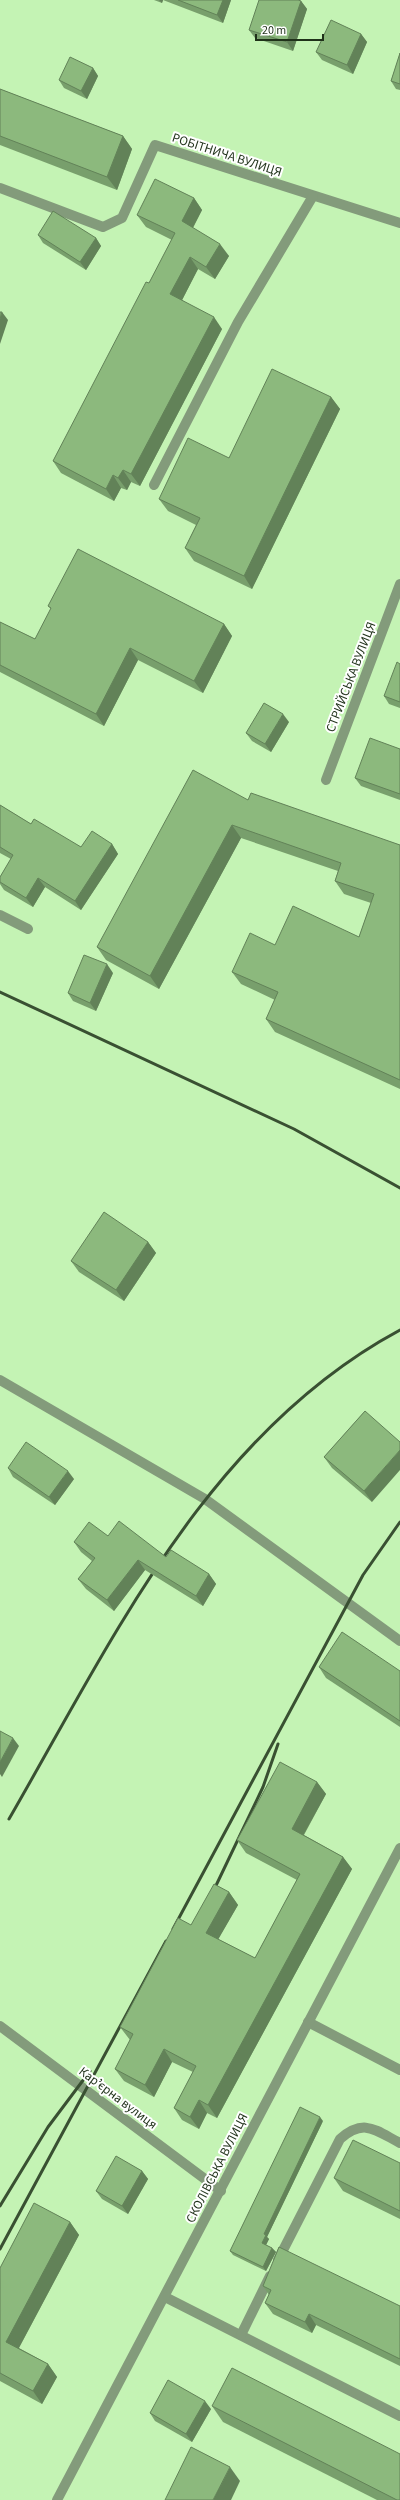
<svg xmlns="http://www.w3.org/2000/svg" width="400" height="2500" font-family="'Source Sans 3',sans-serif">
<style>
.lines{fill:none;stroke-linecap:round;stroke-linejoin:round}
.minor{stroke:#839b7b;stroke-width:10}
.rail{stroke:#395032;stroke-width:3}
.wall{fill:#789f6c}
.shaded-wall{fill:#628258}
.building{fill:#8cb97d;stroke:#628258}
.labels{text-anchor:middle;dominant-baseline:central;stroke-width:4;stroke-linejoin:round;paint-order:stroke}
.street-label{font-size:13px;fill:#1f3119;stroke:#fff}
</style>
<rect width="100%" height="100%" fill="#c4f3b4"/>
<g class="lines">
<g class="minor">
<polyline points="0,188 103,227 122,218 155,145 400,223"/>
<polyline points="154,485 238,322 313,196"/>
<polyline points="326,780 400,584"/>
<polyline points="0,915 28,929"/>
<polyline points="0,1380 205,1499 400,1641"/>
<polyline points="308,2022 400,2070"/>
<polyline points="0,2026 221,2191"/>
<path d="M278,2260L340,2139C364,2118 375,2130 400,2143"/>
<polyline points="165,2297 400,2416"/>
<polyline points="241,2335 270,2276"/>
<polyline points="57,2500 400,1848"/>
</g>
<g class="rail">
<polyline points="0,992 294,1129 400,1188"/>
<path d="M9,1819C113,1639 208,1433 400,1330"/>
<polyline points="211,1896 263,1787 278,1744"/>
<polyline points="173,1929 363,1575 400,1522"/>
<polyline points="0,2206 48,2127 90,2071"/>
<polyline points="0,2249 166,1941"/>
</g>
</g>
<g class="wall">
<polygon points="154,0 231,0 223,23 163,0 162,3"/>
<polygon points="301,1 307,9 293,51 255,38 249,30"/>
<polygon points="361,34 367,42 353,74 322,60 316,52"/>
<polygon points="400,53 400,90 396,89 391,81"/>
<polygon points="93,68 98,76 87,99 64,88 59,80"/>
<polygon points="0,89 123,136 132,149 117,190 0,145"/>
<polygon points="194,198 202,210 193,228 229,256 215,279 198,269 182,300 222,329 140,486 131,482 127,490 121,488 114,501 61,473 53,461 149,283 172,240 146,227 137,215"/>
<polygon points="38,235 96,238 101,246 86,270 43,243"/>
<polygon points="331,397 340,409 252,589 194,561 185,548 196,525 168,511 159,499"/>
<polygon points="48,606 224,624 232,636 203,693 138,660 104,726 0,672 0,622 35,639 51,609"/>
<polygon points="400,664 400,708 389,704 384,696"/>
<polygon points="289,722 271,752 252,741 246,733"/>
<polygon points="400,749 400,800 361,786 355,778"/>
<polygon points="248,800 400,845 400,1089 275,1032 266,1019 275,1000 241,984 232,972 275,945 359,937 371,903 344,894 335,881 338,871 241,838 159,989 106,960 97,947"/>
<polygon points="0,805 31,824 81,847 112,844 118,854 81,910 45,887 33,907 4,890 0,884 0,877 11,859 0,853"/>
<polygon points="113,973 96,1011 73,1001 68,993"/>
<polygon points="148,1242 156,1253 124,1301 79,1272 71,1261"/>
<polygon points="365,1411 372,1502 332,1468 324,1457"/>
<polygon points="8,1468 74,1479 55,1505 13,1477"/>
<polygon points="108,1536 166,1557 209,1574 216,1584 203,1606 145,1570 114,1611 86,1589 78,1579 92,1561 81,1552 74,1542"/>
<polygon points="319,1667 400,1671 400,1727 326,1678"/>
<polygon points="317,1782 326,1794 304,1835 343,1857 352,1869 217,2118 207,2113 199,2129 182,2120 174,2108 193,2072 172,2062 154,2097 124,2081 115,2069 130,2040 120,2027 191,1925 229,1892 238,1905 218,1939 255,1958 297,1880 246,1853 237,1840"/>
<polygon points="323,2121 267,2237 269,2239 266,2245 272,2248 276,2252 266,2271 233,2255 230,2251"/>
<polygon points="400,2163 400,2219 343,2191 334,2178"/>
<polygon points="142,2171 148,2179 128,2214 102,2199 96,2191"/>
<polygon points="70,2222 79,2235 19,2348 48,2364 57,2377 42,2404 0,2381 0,2268"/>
<polygon points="263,2286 400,2306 400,2366 316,2325 312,2333 273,2314 265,2303 269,2295"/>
<polygon points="212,2406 400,2500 377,2500 223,2422"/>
<polygon points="211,2409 192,2442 155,2421 150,2413"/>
</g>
<g class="shaded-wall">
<polygon points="159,0 163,0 162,3"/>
<polygon points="223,0 231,0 223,23 217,15"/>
<polygon points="301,1 307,9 293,51 287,42"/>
<polygon points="361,34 367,42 353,74 347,65"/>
<polygon points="93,68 98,76 87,99 81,91"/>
<polygon points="123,136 132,149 117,190 107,177"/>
<polygon points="194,198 202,210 190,233 182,221"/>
<polygon points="96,238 101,246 86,270 80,262"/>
<polygon points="220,244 229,256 215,279 206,267"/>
<polygon points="190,257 198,269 179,306 170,294"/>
<polygon points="2,312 8,320 0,344 0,319"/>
<polygon points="214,317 222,329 140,486 131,474"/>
<polygon points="331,397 340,409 252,589 244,576"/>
<polygon points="123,470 131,482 127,490 118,478"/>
<polygon points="113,475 121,488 114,501 106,489"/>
<polygon points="224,624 232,636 203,693 194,681"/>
<polygon points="130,648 138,660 104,726 96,714"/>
<polygon points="283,714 289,722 271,752 265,744"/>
<polygon points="232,825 241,838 159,989 150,976"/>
<polygon points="112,844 118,854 81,910 75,901"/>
<polygon points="38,878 45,887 33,907 26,898"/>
<polygon points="107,964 113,973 96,1011 90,1003"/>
<polygon points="148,1242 156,1253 124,1301 116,1290"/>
<polygon points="400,1450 400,1470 372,1502 364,1491"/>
<polygon points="68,1471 74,1479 55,1505 49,1497"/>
<polygon points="138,1560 145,1570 114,1611 107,1600"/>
<polygon points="209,1574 216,1584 203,1606 196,1596"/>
<polygon points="13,1738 19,1746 2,1777 0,1774 0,1762"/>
<polygon points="317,1782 326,1794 300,1841 292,1829"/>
<polygon points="343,1857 352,1869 217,2118 208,2105"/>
<polygon points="229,1892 238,1905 215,1945 206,1933"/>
<polygon points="164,2049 172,2062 154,2097 145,2085"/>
<polygon points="199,2100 207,2113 199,2129 190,2117"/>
<polygon points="320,2117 323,2121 267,2237 269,2239 265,2247 262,2243 264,2234"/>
<polygon points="142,2171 148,2179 128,2214 122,2206"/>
<polygon points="70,2222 79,2235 15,2355 6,2342"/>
<polygon points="272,2248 276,2252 266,2271 263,2267"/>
<polygon points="309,2314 316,2325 312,2333 305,2322"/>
<polygon points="48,2364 57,2377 42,2404 33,2391"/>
<polygon points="205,2401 211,2409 192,2442 186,2434"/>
<polygon points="230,2467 240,2481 231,2500 213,2500"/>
</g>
<g class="building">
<polygon points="178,0 223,0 217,15"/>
<polygon points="259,0 298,0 301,1 287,42 249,30"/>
<polygon points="331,20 361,34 347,65 316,52"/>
<polygon points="400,53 400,84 391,81"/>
<polygon points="70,57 93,68 81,91 59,80"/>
<polygon points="0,89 123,136 107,177 0,136"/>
<polygon points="155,179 194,198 182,221 220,244 206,267 190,257 170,294 214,317 131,474 123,470 118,478 113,475 106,489 53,461 146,282 149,283 175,233 137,215"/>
<polygon points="53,211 96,238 80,262 38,235"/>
<polygon points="0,312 2,312 0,319"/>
<polygon points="272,369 331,397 244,576 185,548 200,518 159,499 188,438 229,458"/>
<polygon points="78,549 224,624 194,681 130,648 96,714 0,665 0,622 35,639 51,608 48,606"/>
<polygon points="397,662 400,664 400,702 384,696"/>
<polygon points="264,703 283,714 265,744 246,733"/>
<polygon points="370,738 400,749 400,794 355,778"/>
<polygon points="193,770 248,800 251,793 400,845 400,1080 266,1019 278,992 232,972 250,933 275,945 293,906 359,937 374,894 335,881 341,863 232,825 150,976 97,947"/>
<polygon points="0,805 31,824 34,819 81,847 92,831 112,844 75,901 38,878 26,898 0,882 0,877 13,855 0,847"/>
<polygon points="84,955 107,964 90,1003 68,993"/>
<polygon points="104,1212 148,1242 116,1290 71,1261"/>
<polygon points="365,1411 400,1442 400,1450 364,1491 324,1457"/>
<polygon points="26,1442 68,1471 49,1497 8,1468"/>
<polygon points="119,1521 166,1557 171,1550 209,1574 196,1596 138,1560 107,1600 78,1579 95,1558 74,1542 89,1522 108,1536"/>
<polygon points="342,1632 400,1671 400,1721 319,1667"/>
<polygon points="0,1731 13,1738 0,1762"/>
<polygon points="280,1762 317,1782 292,1829 343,1857 208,2105 199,2100 190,2117 174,2108 196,2066 164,2049 145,2085 115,2069 133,2034 120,2027 178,1918 191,1925 214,1884 229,1892 206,1933 255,1958 300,1874 237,1840"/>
<polygon points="300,2107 320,2117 264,2234 266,2235 262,2243 272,2248 263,2267 230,2251"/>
<polygon points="353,2140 400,2163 400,2211 334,2178"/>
<polygon points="116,2156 142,2171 122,2206 96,2191"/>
<polygon points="34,2203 70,2222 6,2342 48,2364 33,2391 0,2373 0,2268"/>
<polygon points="279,2247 400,2306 400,2359 309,2314 305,2322 265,2303 271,2290 263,2286"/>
<polygon points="232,2368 400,2454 400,2500 397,2500 212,2406"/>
<polygon points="168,2380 205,2401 186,2434 150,2413"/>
<polygon points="191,2447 230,2467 213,2500 165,2500"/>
</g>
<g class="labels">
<g class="street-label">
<text transform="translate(227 155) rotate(18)">РОБІТНИЧА ВУЛИЦЯ</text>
<text transform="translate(351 677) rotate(-69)">СТРИЙСЬКА ВУЛИЦЯ</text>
<text transform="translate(118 2098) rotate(37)">Карʼєрна вулиця</text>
<text transform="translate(217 2168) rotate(-63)">СКОЛІВСЬКА ВУЛИЦЯ</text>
</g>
</g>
<path d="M256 34v6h67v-6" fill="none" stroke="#1f3119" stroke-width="2"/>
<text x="262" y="34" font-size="12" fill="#1f3119" stroke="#ffffff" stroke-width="3" paint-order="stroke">20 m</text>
</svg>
